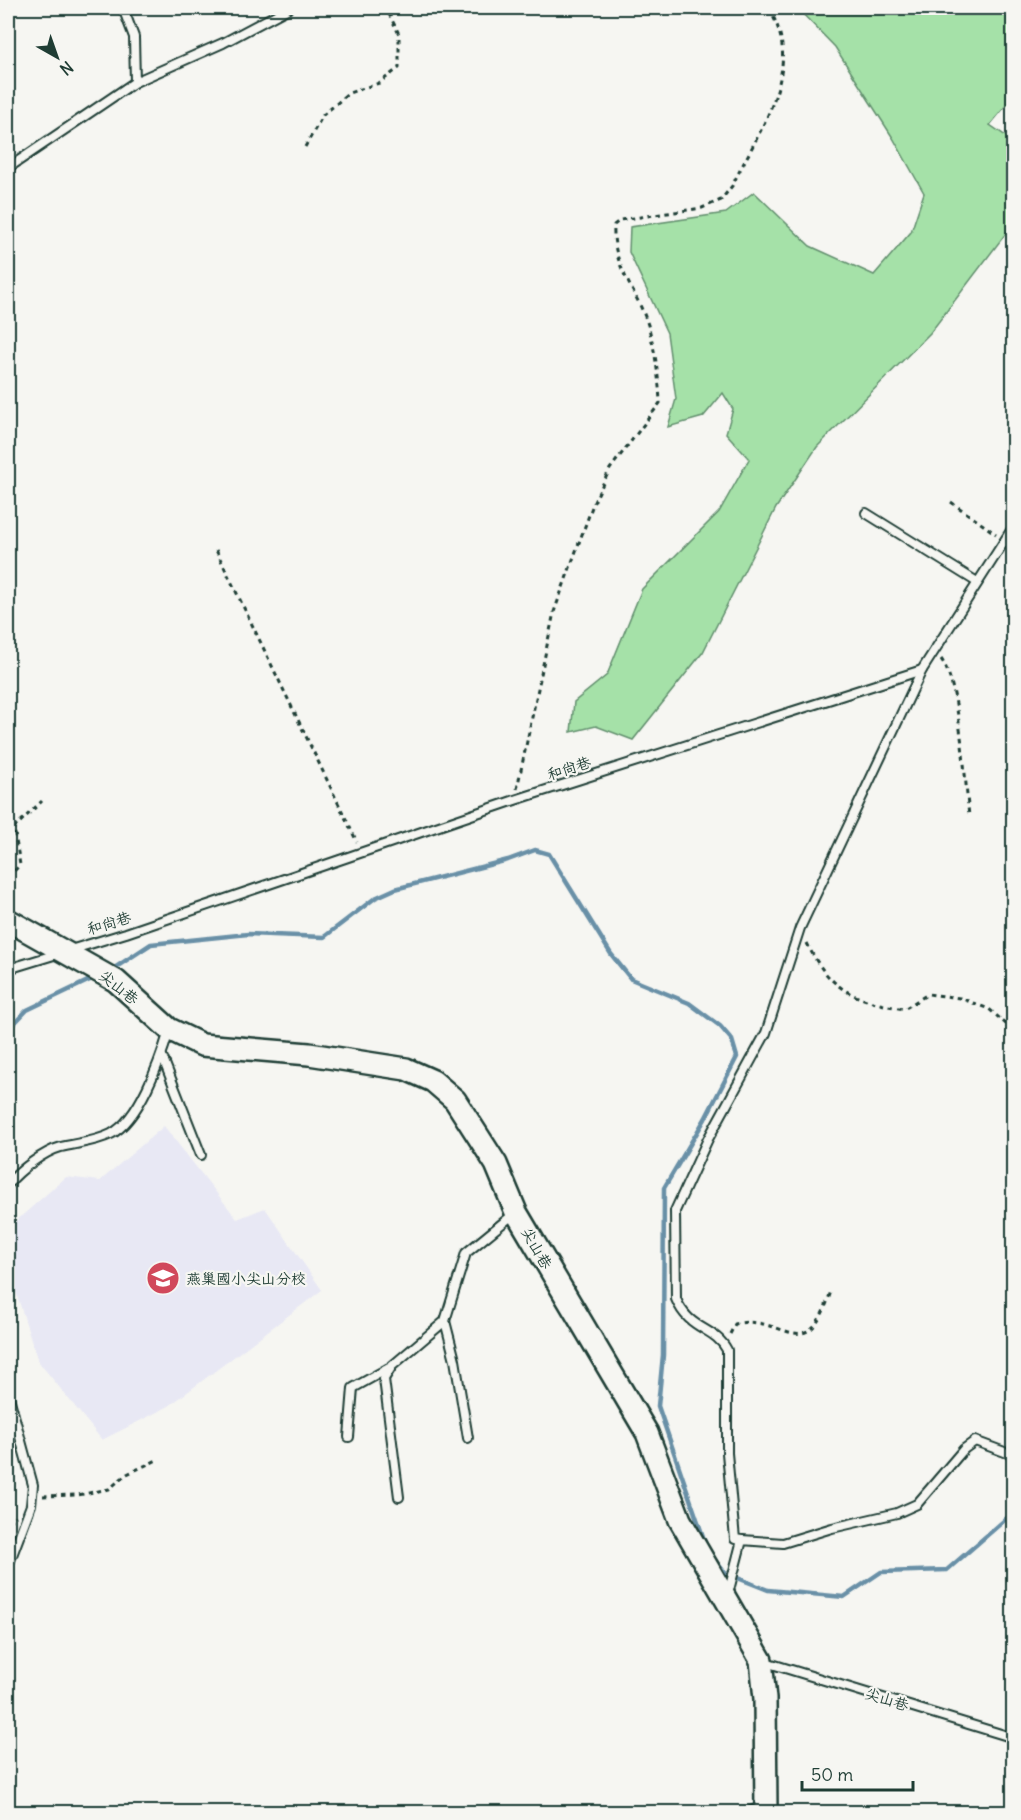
<svg xmlns="http://www.w3.org/2000/svg" width="1021" height="1820" font-family="Delius,'LXGW WenKai TC',sans-serif">
<style>
.built{fill:#e8e8f4}
.green{fill:#a5e1a8;stroke:#628f6e;stroke-width:1.5}
.lines{fill:none;stroke-linecap:round;stroke-linejoin:round}
.stream{stroke:#6990a7;stroke-width:4.5}
.lane-casing{stroke:#1f3d34;stroke-width:12}
.secondary-casing{stroke:#1f3d34;stroke-width:26}
.path{stroke:#1f3d34;stroke-width:3;stroke-dasharray:4.5 4.5;stroke-linecap:butt}
.lane{stroke:#f6f6f2;stroke-width:8}
.secondary{stroke:#f6f6f2;stroke-width:21}
.labels{text-anchor:middle;dominant-baseline:central;stroke-width:4.5;stroke-linejoin:round;paint-order:stroke}
.street-label{font-size:15px;fill:#1f3d34;stroke:#f6f6f2}
.poi-label{font-size:15px;fill:#1f3d34;stroke:#f6f6f2;text-anchor:start}
</style>
<rect width="100%" height="100%" fill="#f6f6f2"/>
<filter id="ink" filterUnits="userSpaceOnUse"><feTurbulence type="fractalNoise" baseFrequency=".0167" numOctaves="2"/><feDisplacementMap in="SourceGraphic" scale="12" xChannelSelector="R" yChannelSelector="G"/><feConvolveMatrix kernelMatrix="1 2 1 2 8 2 1 2 1" color-interpolation-filters="sRGB"/></filter>
<g filter="url(#ink)">
<polygon class="built" points="164,1126 237,1219 265,1208 322,1290 169,1406 102,1440 38,1361 8,1267 8,1228 66,1177 100,1181"/>
<polygon class="green" points="797,8 1013,8 1013,97 990,125 1013,141 1013,224 930,333 817,447 776,508 703,652 633,740 596,726 571,732 574,702 607,675 642,589 719,512 749,459 726,433 733,409 723,393 703,417 668,427 676,399 667,333 629,252 630,227 726,213 754,192 810,246 874,275 911,232 924,193 893,138 835,47"/>
<g class="lines">
<g class="stream">
<polyline points="110,971 151,944 248,934 324,937 375,898 395,889 508,860 535,850 549,854 611,954 631,979 689,1003 720,1026 732,1040 737,1057 705,1119 664,1188 663,1355 658,1406 708,1551 725,1573 768,1590 844,1597 881,1572 947,1570 1014,1512"/>
<polyline points="8,1030 27,1010 94,978"/>
</g>
<g class="lane-casing">
<g id="lane">
<polyline points="123,8 134,37 135,82"/>
<polyline points="8,168 135,82 223,43 289,8"/>
<polyline points="866,513 977,582"/>
<polyline points="8,969 126,933 515,800 922,670 1014,526"/>
<polyline points="162,1056 201,1155"/>
<path d="M8,1184C20,1170 43,1152 61,1147C77,1143 95,1142 111,1134C139,1120 160,1061 169,1031"/>
<polyline points="445,1321 455,1360 468,1438"/>
<polyline points="8,1393 33,1485 31,1505 8,1566"/>
<polyline points="349,1437 353,1388 389,1368"/>
<polyline points="399,1497 384,1379 392,1366 445,1321 466,1253 515,1213"/>
<path d="M742,1540L735,1539L727,1453V1350C714,1326 689,1331 676,1299L675,1211L708,1139L766,1033L800,928L922,670"/>
<polyline points="728,1594 742,1540 783,1543 832,1528 897,1513 917,1504 964,1449 975,1441 1010,1454"/>
<polyline points="8,1640 8,1642"/>
<polyline points="762,1661 1014,1738"/>
<polyline points="748,1812 765,1806"/>
</g>
</g>
<g class="secondary-casing">
<polyline id="secondary" points="8,920 116,981 169,1029 202,1045 309,1054 406,1069 433,1081 455,1100 496,1164 516,1212 647,1433 680,1520 761,1660 765,1699 766,1812"/>
</g>
<g class="path">
<polyline points="305,147 323,115 349,93 379,83 399,68 399,34 386,8"/>
<polyline points="951,502 996,534"/>
<polyline points="216,550 357,842"/>
<path d="M941,659C960,684 965,781 969,816"/>
<path d="M517,789L554,612L593,504L610,469L660,403C659,377 655,350 648,325C636,288 612,268 614,225L620,220L702,208L721,200L732,186C758,132 807,66 768,8"/>
<polyline points="8,877 20,865 14,828 42,801"/>
<path d="M807,943C829,990 854,1000 904,1009L928,994L960,998L989,1009L1007,1025L1014,1040"/>
<path d="M730,1334L735,1324C783,1312 806,1370 831,1291"/>
<polyline points="43,1496 78,1495 109,1489 127,1474 157,1460"/>
<polyline points="8,1522 16,1516"/>
</g>
<use href="#lane" class="lane"/>
<use href="#secondary" class="secondary"/>
</g>
</g>
<defs>
<g id="school-disc" transform="scale(1.725)"><circle r="9.5" fill="#d1495b" stroke="#f6f6f2"/><path d="M0-5L7-2L0 1L-7-2ZM-4 1L0 2.5L4 1V4Q0 6-4 4Z" fill="#fff"/></g>
</defs>
<g fill-rule="evenodd">
<use href="#school-disc" x="163" y="1278"/>
</g>
<g class="labels">
<g class="street-label">
<text transform="translate(569 768) rotate(-18)">和尚巷</text>
<text transform="translate(109 923) rotate(-17)">和尚巷</text>
<text transform="translate(119 987) rotate(38)">尖山巷</text>
<text transform="translate(537 1248) rotate(60)">尖山巷</text>
<text transform="translate(887 1699) rotate(17)">尖山巷</text>
</g>
<g class="poi-label">
<text x="186" y="1278">燕巢國小尖山分校</text>
</g>
</g>
<rect width="1021" height="1820" fill="none" stroke="#f6f6f2" stroke-width="30"/>
<rect x="15" y="15" width="991" height="1790" fill="none" stroke="#1f3d34" stroke-width="2" filter="url(#ink)"/>
<g transform="translate(57 57) rotate(140)" stroke="#f6f6f2" stroke-width="4.5" paint-order="stroke">
<path d="M0-4.5L10 22L0 15L-10 22Z" fill="#1f3d34"/>
<text y="-9" font-size="16" font-weight="bold" text-anchor="middle" fill="#1f3d34">N</text>
</g>
<path d="M802 1781v9h111v-9" fill="none" stroke="#1f3d34" stroke-width="3"/>
<text x="811" y="1781" font-size="18" fill="#1f3d34" stroke="#f6f6f2" stroke-width="4.5" paint-order="stroke">50 m</text>
</svg>
